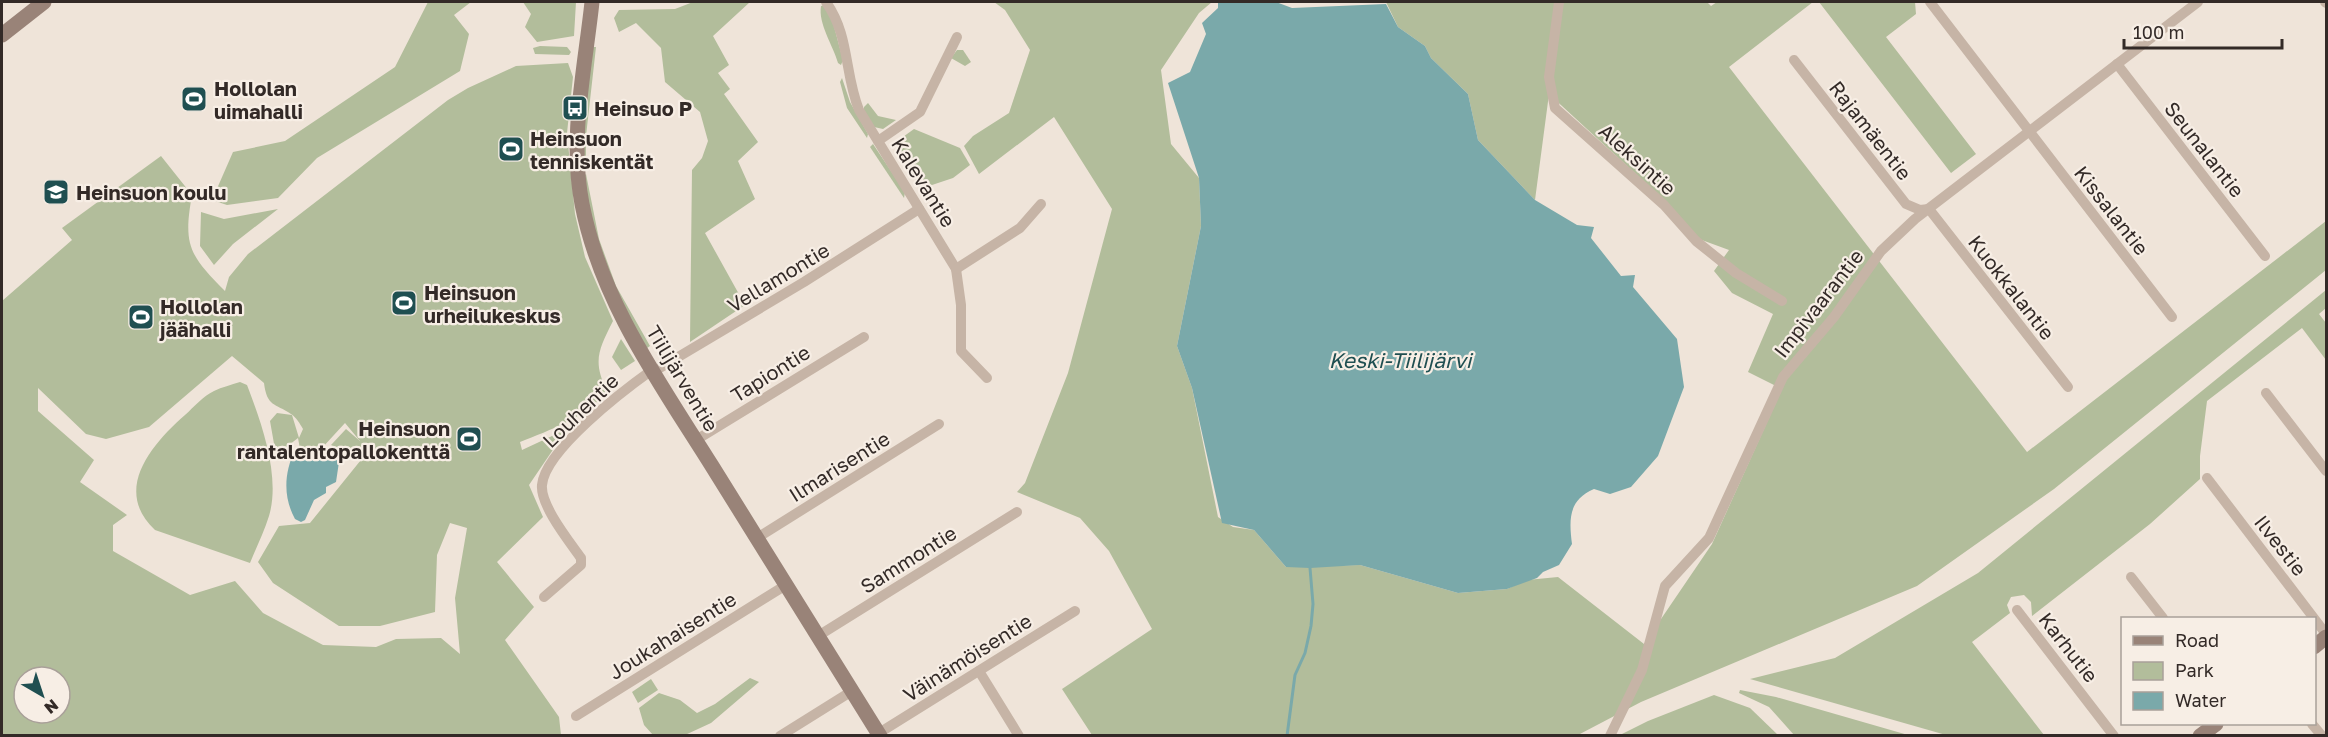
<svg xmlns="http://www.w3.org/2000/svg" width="2328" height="737" font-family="'Golos Text',sans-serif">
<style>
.green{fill:#b2bd9b;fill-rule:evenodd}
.water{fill:#7aa9aa}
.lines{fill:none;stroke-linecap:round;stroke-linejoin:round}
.stream{stroke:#7aa9aa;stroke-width:3}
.street{stroke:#c6b4a6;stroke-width:10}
.secondary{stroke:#998378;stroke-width:15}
.labels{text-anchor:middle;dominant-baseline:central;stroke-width:4.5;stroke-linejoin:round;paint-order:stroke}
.poi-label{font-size:20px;font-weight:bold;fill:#332a27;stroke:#f7eee5;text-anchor:start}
.street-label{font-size:20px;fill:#332a27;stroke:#f7eee5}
.water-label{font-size:21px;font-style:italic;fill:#1f4f51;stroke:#f7eee5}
</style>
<rect width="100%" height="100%" fill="#efe4d9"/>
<g class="green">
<polygon points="428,2 471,2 454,15 469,34 460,71 317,158 278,198 227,205 212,200 233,152 285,141 395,67"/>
<polygon points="523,2 576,2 574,36 537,42 525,27 531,14"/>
<polygon points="693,2 750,2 713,36 729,65 718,73 730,89 724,94 758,142 738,161 755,199 705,233 745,305 690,342 692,170 702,158 708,141 700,112 665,82 661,48 636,23 619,32 614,18 619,10 675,9"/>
<polygon points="994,2 1212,2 1199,13 1161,70 1171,144 1199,178 1201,226 1177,346 1192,388 1218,517 1233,527 1254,530 1286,567 1360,565 1458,593 1507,589 1527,580 1558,577 1644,644 1712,544 1782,389 1748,372 1773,314 1732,293 1714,271 1729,250 1699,239 1665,201 1549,94 1535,200 1478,140 1468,94 1431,58 1425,46 1398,27 1386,2 1707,2 1711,6 1717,2 1813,2 1729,67 2027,452 2326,221 2326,270 2054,489 1917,586 1641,702 1578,735 1092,735 1062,689 1152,629 1109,551 1080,518 1017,492 1025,483 1068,373 1112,209 1054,117 979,174 964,146 973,136 1009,113 1030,50 1005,10"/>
<polygon points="1819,2 1915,2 1916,14 1886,37 1976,154 1951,173"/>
<path d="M825,5L831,15L843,60L841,65L838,63C833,45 818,24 821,6Z"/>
<polygon points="540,46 567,47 571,52 569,55 535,54 533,48"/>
<polygon points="593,47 596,47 586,136 586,158 583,161 582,131"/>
<polygon points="957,50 963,50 971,62 965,66 951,58"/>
<path d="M568,63L573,77L567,133L575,214L585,257L613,321C599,349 592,361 607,391C587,417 550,430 520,442L522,450L567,429L529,485L543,517L497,562L534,607L505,640L559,717L561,735H2V301L72,240L62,228L161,156L192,195C183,245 189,255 225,291L229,277L248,254L448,100L468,88L516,66ZM232,356L264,383C267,407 275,403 291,414C296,417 300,424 303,429L299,438L292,415L277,413L270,421L276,455L298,438L300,449L322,448L345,423L360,441L346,429L331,445L351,458L366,448L369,450L310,523L279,526L258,562L273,583L339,626H380L435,612L437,555L450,523L467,528L455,598L460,654L441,638L396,639L376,647L323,645L263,613L235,581L190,595L113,551V525L127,515L80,482L94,460L38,411V388L86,434L106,439L149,427ZM24,677H60V713H24Z"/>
<polygon points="842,78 850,102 868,134 867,138 847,108 840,82"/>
<polygon points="868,103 878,116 896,120 883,129 874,127 864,112 864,107"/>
<polygon points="914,129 960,148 970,165 953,178 920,189 896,142"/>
<polygon points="873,144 905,192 904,198 870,147"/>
<polygon points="586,174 599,239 616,286 650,346 647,348 630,319 595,241 584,176"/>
<polygon points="278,209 233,244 214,265 200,246 201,212 224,219"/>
<polygon points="2326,290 2326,308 2319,314 2326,323 2326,360 2302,328 2207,401 2200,456 2200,479 2150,524 2032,616 2031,602 2024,595 2011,597 2007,605 2010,613 1972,642 2044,735 1946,735 1750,679 1835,658 1978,573"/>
<polygon points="621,339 635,361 621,370 612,357"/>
<path d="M240,382L247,385C261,422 281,476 269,516C264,532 256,548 250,563L155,530C112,490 152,444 185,415C194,407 203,396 214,391C222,387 231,385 240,382Z"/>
<polygon points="750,678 759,682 711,723 685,735 653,735 644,725 639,708 659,693 680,700 697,713 715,704"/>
<polygon points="651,679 658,690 638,703 632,692"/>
<polygon points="1740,690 1776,697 1908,735 1794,735 1769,707 1739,693"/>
<polygon points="1714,695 1750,708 1778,735 1620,735 1648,721"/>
</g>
<g class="water">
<path d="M1218,2H1276L1292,8L1386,4L1398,27L1425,46L1431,58L1468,94L1478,140L1535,200L1577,225L1594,227L1591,238L1621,276L1635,275L1633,287L1677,339L1684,387L1658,456L1631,487L1610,494L1594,489C1568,500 1569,520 1572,544L1559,565L1543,572L1537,578L1507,589L1458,593L1360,565L1310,568L1286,567L1254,530L1222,523L1192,388L1177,346L1201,226L1199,178L1168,83L1190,72L1206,34L1202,23L1218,8Z"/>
<path d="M307,447C322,448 328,451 339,462L336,482L326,487V493L314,500L305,520L301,522L295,519C283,497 284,473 295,450Z"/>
</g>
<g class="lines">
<polyline class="stream" points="1287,736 1295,675 1305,653 1311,626 1313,604 1310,568"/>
<g class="street">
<path d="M826,2C850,36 844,72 859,110L956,269L961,305V351L987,378"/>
<polyline points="1559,2 1549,77 1555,108 1664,205 1696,241 1736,273 1782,301"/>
<polyline points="1930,2 2172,317"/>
<polyline points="2325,2 2326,3"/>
<polyline points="1794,60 1906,204 1920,210 1929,209 2068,387"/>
<polyline points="2117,64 2265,256"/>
<polyline points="878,141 920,112 957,37"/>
<polyline points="956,269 1020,228 1041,204"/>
<polyline points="653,372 804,282 919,209"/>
<polyline points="2266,393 2326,471"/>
<polyline points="696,440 864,337"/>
<polyline points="2207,478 2326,634"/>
<polyline points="757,538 939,424"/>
<polyline points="2131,577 2163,618"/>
<path d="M544,597L581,565V558C569,541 540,505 542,485C545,450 624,390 652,370"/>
<polyline points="2017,610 2114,736"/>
<polyline points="818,636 1017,512"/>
<polyline points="979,671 1019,736"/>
<polyline points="576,716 786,585"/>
<polyline points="2312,724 2322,736"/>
<polyline points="879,733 1075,611"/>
<polyline points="780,736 852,691"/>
<polyline points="1610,736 1642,670 1665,586 1709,538 1783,377 1834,317 1881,251 1915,219 2198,2"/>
</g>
<g class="secondary">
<path d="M592,2C585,68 569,138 582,204C601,302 660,383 712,466C768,556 824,646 880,736"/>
<polyline points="2,35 44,2"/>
<polyline points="2314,647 2326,637"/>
<polyline points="2200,736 2216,724"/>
</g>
</g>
<defs>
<g id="stadium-square" transform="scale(1.35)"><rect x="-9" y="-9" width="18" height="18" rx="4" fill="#1f4f51" stroke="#f7eee5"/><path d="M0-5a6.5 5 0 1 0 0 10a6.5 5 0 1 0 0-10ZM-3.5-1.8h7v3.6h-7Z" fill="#fff"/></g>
<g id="bus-square" transform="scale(1.35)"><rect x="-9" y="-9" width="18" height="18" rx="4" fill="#1f4f51" stroke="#f7eee5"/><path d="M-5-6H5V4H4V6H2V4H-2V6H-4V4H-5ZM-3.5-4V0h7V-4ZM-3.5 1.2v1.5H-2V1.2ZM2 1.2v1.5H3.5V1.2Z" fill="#fff"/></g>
<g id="school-square" transform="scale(1.35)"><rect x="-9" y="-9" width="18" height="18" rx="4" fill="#1f4f51" stroke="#f7eee5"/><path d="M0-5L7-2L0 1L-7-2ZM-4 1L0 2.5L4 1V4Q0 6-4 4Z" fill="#fff"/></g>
</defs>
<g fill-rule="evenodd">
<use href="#stadium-square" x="194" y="99"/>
<use href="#bus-square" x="575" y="108"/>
<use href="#stadium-square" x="511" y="149"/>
<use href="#school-square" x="56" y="192"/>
<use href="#stadium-square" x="404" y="303"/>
<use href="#stadium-square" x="141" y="317"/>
<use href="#stadium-square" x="469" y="439"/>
</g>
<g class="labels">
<g class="poi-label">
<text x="214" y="88">Hollolan<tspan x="214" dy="23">uimahalli</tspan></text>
<text x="594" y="108">Heinsuo P</text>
<text x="530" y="138">Heinsuon<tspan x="530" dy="23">tenniskentät</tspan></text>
<text x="76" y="192">Heinsuon koulu</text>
<text x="424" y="292">Heinsuon<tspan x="424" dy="23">urheilukeskus</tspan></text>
<text x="160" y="306">Hollolan<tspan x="160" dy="23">jäähalli</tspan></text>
<text x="450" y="428" text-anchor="end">Heinsuon<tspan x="450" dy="23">rantalentopallokenttä</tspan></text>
</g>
<g class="street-label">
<text transform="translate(1871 130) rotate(52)">Rajamäentie</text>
<text transform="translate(2205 149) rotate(52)">Seunalantie</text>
<text transform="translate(1638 159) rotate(42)">Aleksintie</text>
<text transform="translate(924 182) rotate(58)">Kalevantie</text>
<text transform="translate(2112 210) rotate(52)">Kissalantie</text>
<text transform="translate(778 277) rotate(-31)">Vellamontie</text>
<text transform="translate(2012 287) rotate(52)">Kuokkalantie</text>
<text transform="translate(1818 303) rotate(-52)">Impivaarantie</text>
<text transform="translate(770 373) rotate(-32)">Tapiontie</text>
<text transform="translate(683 378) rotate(59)">Tiilijärventie</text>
<text transform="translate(580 410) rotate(-44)">Louhentie</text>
<text transform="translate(839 466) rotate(-32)">Ilmarisentie</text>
<text transform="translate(2281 545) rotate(52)">Ilvestie</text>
<text transform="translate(908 559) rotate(-32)">Sammontie</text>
<text transform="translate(672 635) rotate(-32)">Joukahaisentie</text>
<text transform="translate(2069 647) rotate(52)">Karhutie</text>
<text transform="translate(967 657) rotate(-32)">Väinämöisentie</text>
</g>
<g class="water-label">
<text x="1400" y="360">Keski-Tiilijärvi</text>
</g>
</g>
<rect width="2328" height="737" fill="none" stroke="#332a27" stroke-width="6"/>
<rect x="2121" y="617" width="195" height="108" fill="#f7eee5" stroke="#a9a099" stroke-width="1.5"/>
<rect x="2133" y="636" width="30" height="9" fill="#998378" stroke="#a9a099" stroke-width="1.5"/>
<text x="2175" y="647" font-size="18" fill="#332a27">Road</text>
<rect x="2133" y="662" width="30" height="18" fill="#b2bd9b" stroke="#a9a099" stroke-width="1.5"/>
<text x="2175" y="677" font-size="18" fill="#332a27">Park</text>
<rect x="2133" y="692" width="30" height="18" fill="#7aa9aa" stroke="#a9a099" stroke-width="1.5"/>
<text x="2175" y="707" font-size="18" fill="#332a27">Water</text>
<g transform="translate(42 695) rotate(141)"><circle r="28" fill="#f7eee5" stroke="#a9a099" stroke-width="1.5"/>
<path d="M0-4.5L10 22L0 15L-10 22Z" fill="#1f4f51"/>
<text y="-9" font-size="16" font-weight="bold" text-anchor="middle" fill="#332a27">N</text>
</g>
<path d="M2124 39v9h158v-9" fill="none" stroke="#332a27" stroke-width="3"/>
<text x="2133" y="39" font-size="18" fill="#332a27" stroke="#f7eee5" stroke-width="4.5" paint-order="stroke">100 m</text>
</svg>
